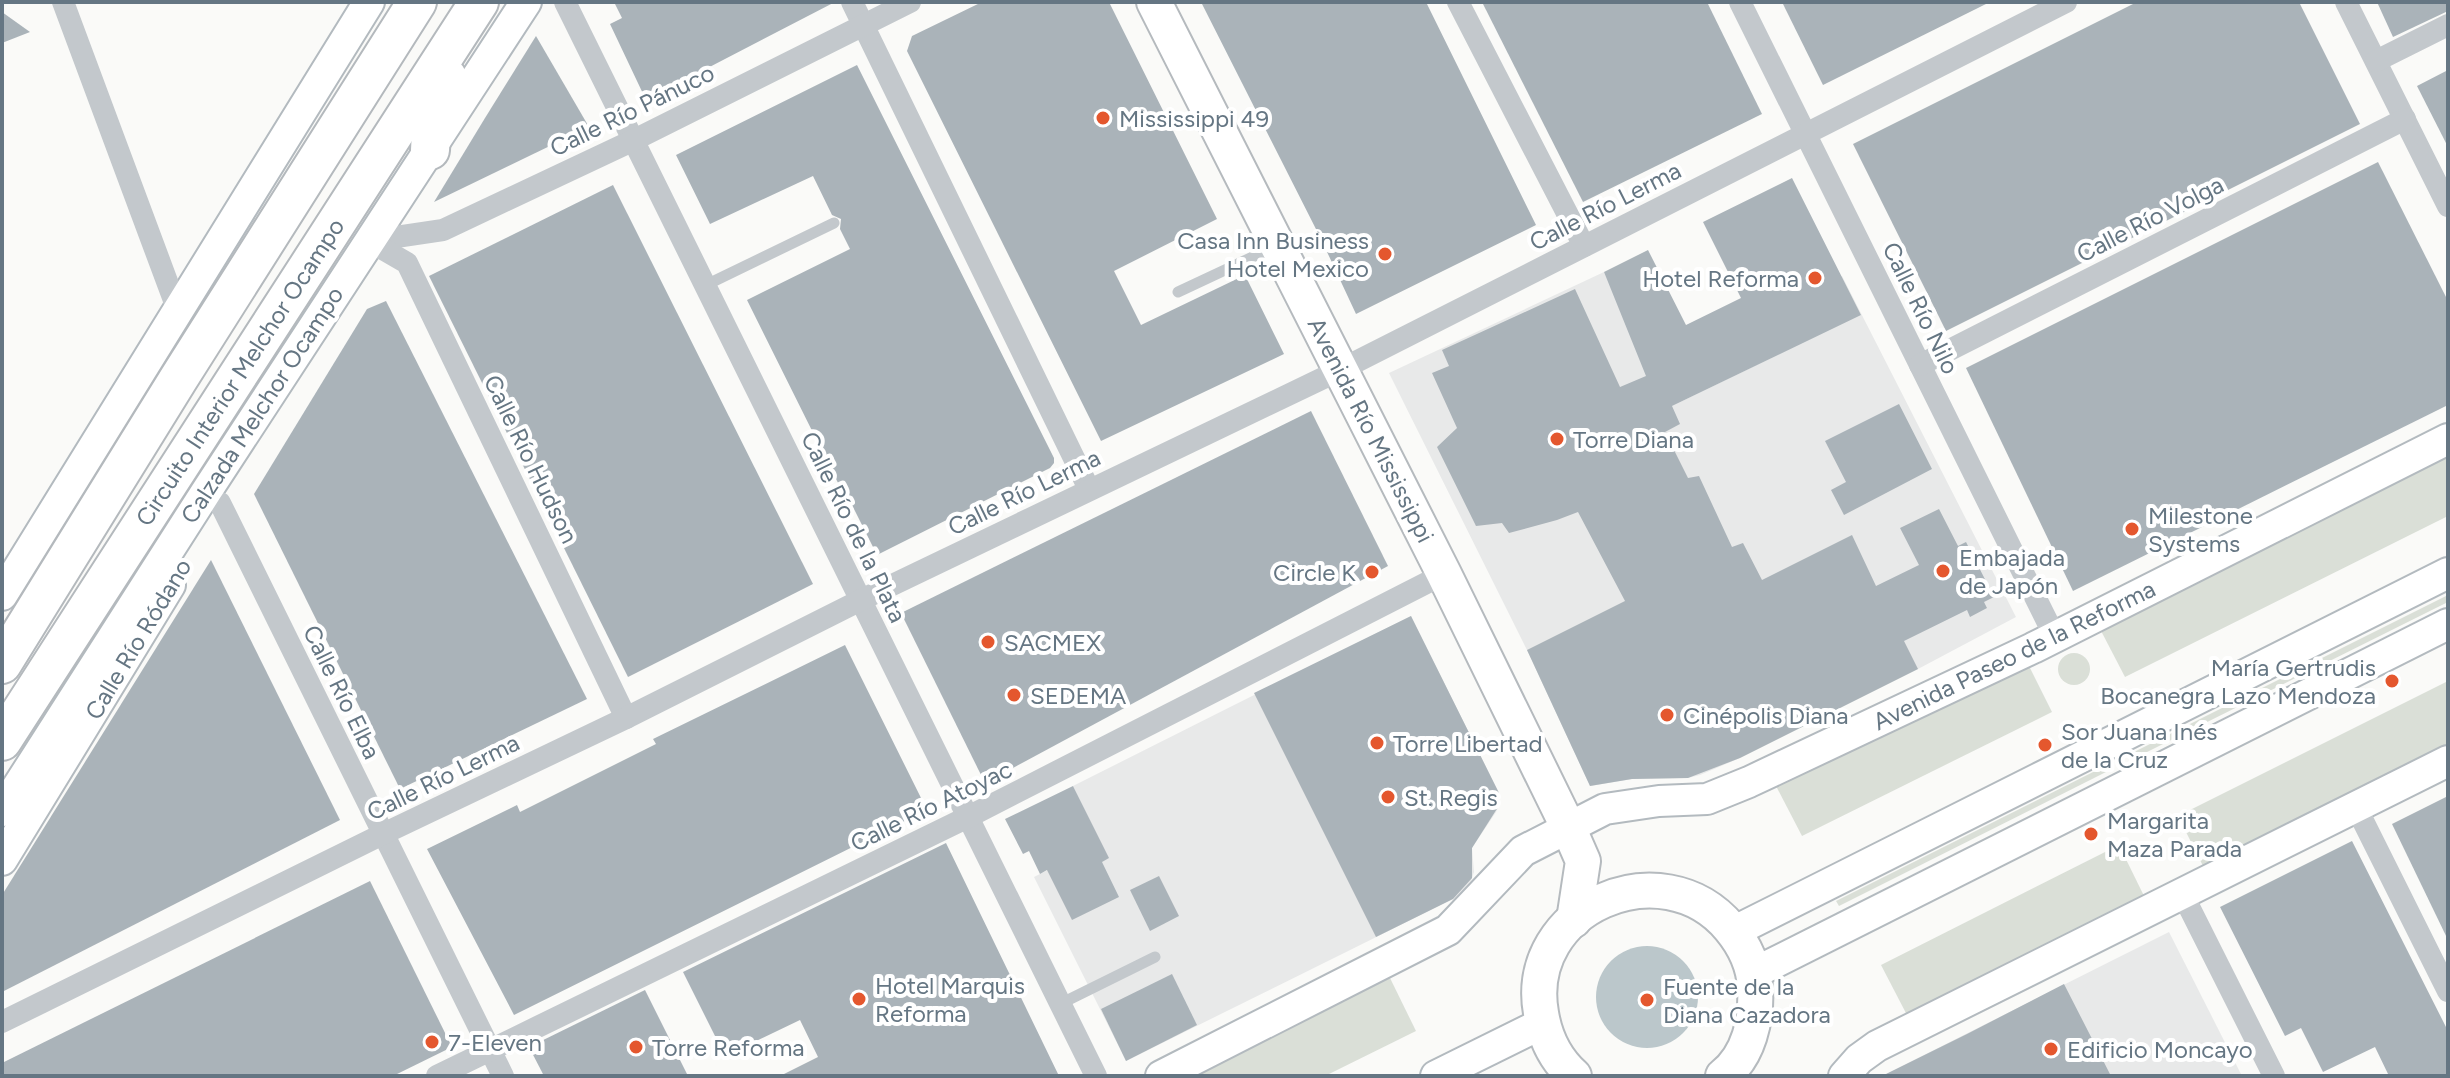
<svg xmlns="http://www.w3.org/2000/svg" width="2450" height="1078" font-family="Figtree,sans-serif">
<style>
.built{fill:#e8e9e9}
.green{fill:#dadfd7}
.water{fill:#bbc7cb}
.building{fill:#aab3b9}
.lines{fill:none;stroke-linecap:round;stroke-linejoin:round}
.secondary-casing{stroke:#b3babf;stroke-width:34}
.primary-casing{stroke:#b5babe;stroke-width:38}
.highway-casing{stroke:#b4b9bd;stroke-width:42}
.lane{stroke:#c3c8cc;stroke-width:11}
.street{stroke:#c3c8cc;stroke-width:22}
.secondary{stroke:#fff;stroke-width:30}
.primary{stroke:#fff;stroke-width:34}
.highway{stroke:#fff;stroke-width:38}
.poi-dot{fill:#e4572e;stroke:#fff;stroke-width:3}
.labels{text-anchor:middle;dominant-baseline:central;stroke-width:8;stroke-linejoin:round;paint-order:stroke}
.street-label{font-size:24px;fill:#657683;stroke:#fff}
.poi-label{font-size:24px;fill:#657683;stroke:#fff;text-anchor:start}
</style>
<rect width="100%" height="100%" fill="#fafaf8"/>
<g class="built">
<polygon points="1604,272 1672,406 1771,358 1752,321 1842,276 2016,617 1918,669 1740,758 1700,775 1688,778 1632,779 1590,786 1527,650 1389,373"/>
<polygon points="1411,616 1499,793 1500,804 1496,812 1472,848 1474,872 1471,881 1455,898 1126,1061 1034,877 1101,843 1073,786"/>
<polygon points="2169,932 2242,1076 1882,1076"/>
</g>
<g class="green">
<polygon points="2448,452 2448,516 2125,677 2099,627"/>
<polygon points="2448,595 2448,602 2135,758 2132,753"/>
<circle cx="2074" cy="669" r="16"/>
<polygon points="2027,662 2052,712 1802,836 1776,786"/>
<polygon points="2448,681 2448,747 2204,868 2178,816"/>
<polygon points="2103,767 2106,772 1839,906 1836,901"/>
<polygon points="2119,845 2145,898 1908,1017 1881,965"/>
<polygon points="1390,978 1416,1031 1325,1076 1192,1076"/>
</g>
<circle class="water" cx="1647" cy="997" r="51"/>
<g class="building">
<polygon points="614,2 835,2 646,100 610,24 622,18"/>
<polygon points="982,2 1109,2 1217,219 1114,271 1141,325 1245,275 1284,354 1101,441 907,51 912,36"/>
<polygon points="1201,2 1426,2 1536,225 1356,314 1321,239"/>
<polygon points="1482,2 1707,2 1762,114 1583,202"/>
<polygon points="1782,2 1990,2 1823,85"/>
<polygon points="2137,2 2299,2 2360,124 1946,331 1853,144"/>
<polygon points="2377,2 2448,2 2448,11 2393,37"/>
<polygon points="2,12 30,32 2,43"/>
<polygon points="536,36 589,127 434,202 485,118"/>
<polygon points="857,65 1054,458 1054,463 1050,468 877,555 849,499 847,501 747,300 850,249 840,229 841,219 832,215 813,176 710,224 676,155"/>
<polygon points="2448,70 2448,147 2417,86"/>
<polygon points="2378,162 2448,301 2448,405 2073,591 1966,368"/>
<polygon points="1792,178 1861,315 1672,406 1680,424 1665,432 1688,478 1699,476 1732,547 1743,543 1762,580 1852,535 1876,586 1919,565 1900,528 1939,509 1958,546 1966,542 1994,597 1984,602 1987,608 1970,617 1967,610 1904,641 1918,669 1740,758 1688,778 1632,779 1590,786 1527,650 1625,601 1578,512 1557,520 1509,533 1502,523 1476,526 1437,447 1457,428 1432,373 1449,366 1442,350 1575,289 1620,387 1646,376 1604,272 1648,250 1686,325 1741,298 1703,222"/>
<polygon points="613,185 813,584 628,677 429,276"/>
<polygon points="386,301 587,699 400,789 254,494 367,309"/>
<polygon points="1899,404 1932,469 1844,515 1831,490 1846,482 1825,441"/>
<polygon points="1311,411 1388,566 985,783 901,613"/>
<polygon points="211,560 340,820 2,992 2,895"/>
<polygon points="1411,616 1499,793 1500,804 1472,848 1472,878 1453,899 1376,937 1254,693"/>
<polygon points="845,645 927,810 514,1015 427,849 517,805 520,812 656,744 653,739"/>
<polygon points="1073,786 1109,858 1102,862 1119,897 1072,920 1047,870 1040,874 1029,851 1023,854 1005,819"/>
<polygon points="2448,796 2448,940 2392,824"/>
<polygon points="2352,841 2448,1031 2448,1076 2389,1076 2375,1047 2323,1072 2301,1028 2285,1036 2220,907"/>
<polygon points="946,843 1059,1076 780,1076 818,1057 800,1020 725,1056 683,972"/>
<polygon points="1159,876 1179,916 1150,931 1130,890"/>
<polygon points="370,881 452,1047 393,1076 2,1076 2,1063"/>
<polygon points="1172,974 1197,1025 1126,1061 1101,1009"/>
<polygon points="2064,984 2111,1076 1882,1076 1967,1034"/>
<polygon points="645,990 688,1076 544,1076 529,1047"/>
</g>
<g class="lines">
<g class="secondary-casing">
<g id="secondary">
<polyline points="2,595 369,2"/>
<polyline points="2,811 206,492 526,2"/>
<polyline points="2,860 170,585"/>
<polyline points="1733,932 2448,573"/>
<polyline points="1754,973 2448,624"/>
<polyline points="1161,1076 1448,930 1523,851 1605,809 1659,801 1707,799 1749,782 2033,648 2448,439"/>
<polyline points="1436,1076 1543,1023"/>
<polyline points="1844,1076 1859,1059 1877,1046 2448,761"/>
</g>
</g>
<g class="primary-casing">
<g id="primary">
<polyline points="1154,2 1444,574 1569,829 1583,861 1574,920"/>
<path d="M1574,1076C1555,1059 1545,1038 1541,1013C1522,908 1662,847 1730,928C1745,946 1754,965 1755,988C1757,1019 1749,1056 1723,1076"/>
</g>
</g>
<g class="highway-casing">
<g id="highway">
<polyline points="430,150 433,99 447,77"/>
<polyline points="2,664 179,378 417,2"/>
<polyline points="2,741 479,2"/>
</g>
</g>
<g class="lane">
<polyline points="706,285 834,223"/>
<polyline points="1178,292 1274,247"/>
<polyline points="1060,1004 1155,957"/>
</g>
<g class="street">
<polyline points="63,2 178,311"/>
<polyline points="565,2 1096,1076"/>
<polyline points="852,2 1089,489"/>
<polyline points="1458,2 1584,246"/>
<polyline points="1740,2 2055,637"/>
<polyline points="2346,2 2448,206"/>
<polyline points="2376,61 2448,25"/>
<polyline points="369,241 443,230 634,140 910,2"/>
<polyline points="369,241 407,263 626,718"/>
<polyline points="1920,365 2405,119"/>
<polyline points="220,503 503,1076"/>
<polyline points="2356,807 2448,991"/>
<polyline points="2183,895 2274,1076"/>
<polyline points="2,1022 383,834 626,718 861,600 1340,370 2066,2"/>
<polyline points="437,1076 968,817 1444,574"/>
</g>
<use href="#secondary" class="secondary"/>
<use href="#primary" class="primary"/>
<use href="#highway" class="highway"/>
</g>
<g class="poi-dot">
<circle cx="1103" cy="118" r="8"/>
<circle cx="1385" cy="254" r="8"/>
<circle cx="1815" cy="278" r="8"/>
<circle cx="1557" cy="439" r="8"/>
<circle cx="2132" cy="529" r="8"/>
<circle cx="1943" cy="571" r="8"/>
<circle cx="1372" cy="572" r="8"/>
<circle cx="988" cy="642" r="8"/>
<circle cx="2392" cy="681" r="8"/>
<circle cx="1014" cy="695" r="8"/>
<circle cx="1667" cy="715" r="8"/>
<circle cx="1377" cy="743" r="8"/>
<circle cx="2045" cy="745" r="8"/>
<circle cx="1388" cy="797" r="8"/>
<circle cx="2091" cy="834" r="8"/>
<circle cx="859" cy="999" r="8"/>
<circle cx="1647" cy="1000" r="8"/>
<circle cx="432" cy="1042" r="8"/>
<circle cx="636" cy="1047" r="8"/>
<circle cx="2051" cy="1049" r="8"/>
</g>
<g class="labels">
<g class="street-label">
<text transform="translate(632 110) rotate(-26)">Calle Río Pánuco</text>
<text transform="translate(1605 206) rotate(-27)">Calle Río Lerma</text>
<text transform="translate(2150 219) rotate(-27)">Calle Río Volga</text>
<text transform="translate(1921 308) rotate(64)">Calle Río Nilo</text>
<text transform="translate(240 372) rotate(-57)">Circuito Interior Melchor Ocampo</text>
<text transform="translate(262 405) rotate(-57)">Calzada Melchor Ocampo</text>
<text transform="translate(1371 430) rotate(63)">Avenida Río Mississippi</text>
<text transform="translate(531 459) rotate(64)">Calle Río Hudson</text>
<text transform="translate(1024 492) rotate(-26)">Calle Río Lerma</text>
<text transform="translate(854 527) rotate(64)">Calle Río de la Plata</text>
<text transform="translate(138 639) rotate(-59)">Calle Río Ródano</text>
<text transform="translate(2014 655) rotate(-26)">Avenida Paseo de la Reforma</text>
<text transform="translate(342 692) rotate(64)">Calle Río Elba</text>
<text transform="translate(443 777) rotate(-26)">Calle Río Lerma</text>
<text transform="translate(931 806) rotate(-26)">Calle Río Atoyac</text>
</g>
<g class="poi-label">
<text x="1119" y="118">Mississippi 49</text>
<text x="1369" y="240" text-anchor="end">Casa Inn Business<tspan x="1369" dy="28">Hotel Mexico</tspan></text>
<text x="1799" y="278" text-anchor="end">Hotel Reforma</text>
<text x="1573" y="439">Torre Diana</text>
<text x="2148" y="515">Milestone<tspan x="2148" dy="28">Systems</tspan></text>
<text x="1959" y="557">Embajada<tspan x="1959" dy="28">de Japón</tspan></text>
<text x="1356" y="572" text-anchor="end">Circle K</text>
<text x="1004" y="642">SACMEX</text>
<text x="2376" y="667" text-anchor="end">María Gertrudis<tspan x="2376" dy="28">Bocanegra Lazo Mendoza</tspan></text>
<text x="1030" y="695">SEDEMA</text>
<text x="1683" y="715">Cinépolis Diana</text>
<text x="2061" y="731">Sor Juana Inés<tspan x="2061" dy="28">de la Cruz</tspan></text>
<text x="1393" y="743">Torre Libertad</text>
<text x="1404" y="797">St. Regis</text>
<text x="2107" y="820">Margarita<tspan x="2107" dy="28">Maza Parada</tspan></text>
<text x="875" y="985">Hotel Marquis<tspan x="875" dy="28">Reforma</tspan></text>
<text x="1663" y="986">Fuente de la<tspan x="1663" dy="28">Diana Cazadora</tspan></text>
<text x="448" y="1042">7-Eleven</text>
<text x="652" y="1047">Torre Reforma</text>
<text x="2067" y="1049">Edificio Moncayo</text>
</g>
</g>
<rect width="2450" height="1078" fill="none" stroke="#657683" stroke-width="8"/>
</svg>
